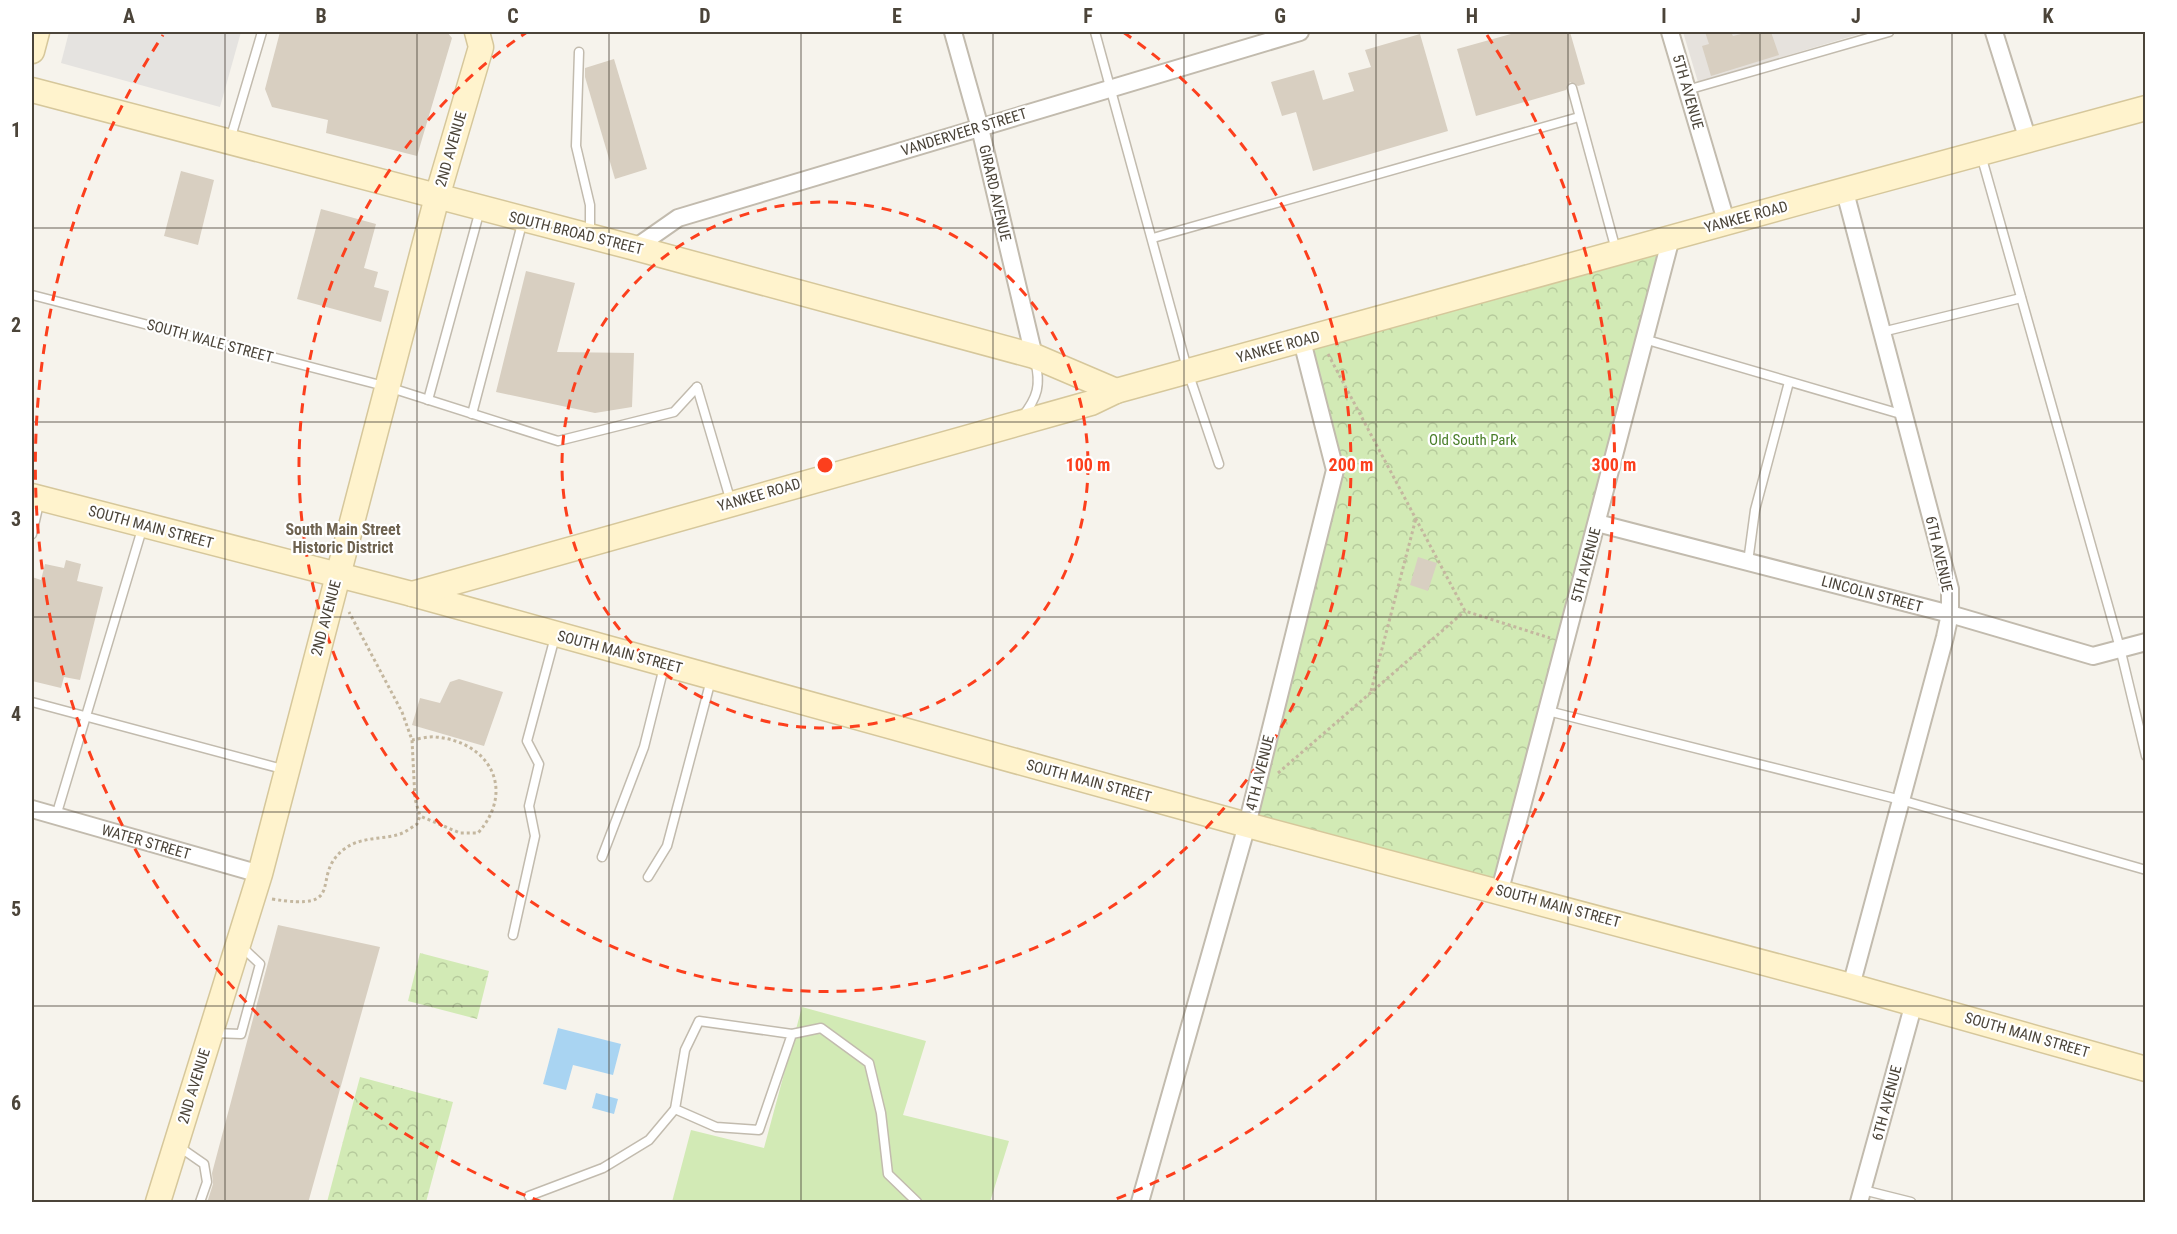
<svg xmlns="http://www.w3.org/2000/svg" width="2177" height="1234" font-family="'Roboto Condensed',sans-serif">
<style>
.industrial{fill:#e6e2dd}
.grass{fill:#d2eab5}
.forest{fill:url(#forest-crowns)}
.parking{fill:#e5e3e0}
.water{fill:#a9d4f2}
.building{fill:#d8cfc1}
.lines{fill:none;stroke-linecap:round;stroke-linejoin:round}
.lane-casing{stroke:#c2bbae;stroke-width:11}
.street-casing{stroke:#c2bbae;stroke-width:20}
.secondary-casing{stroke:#d6c79b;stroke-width:27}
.path{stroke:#c4b79f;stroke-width:3;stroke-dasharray:3 3;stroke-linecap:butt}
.lane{stroke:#fff;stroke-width:8}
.street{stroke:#fff;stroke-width:16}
.secondary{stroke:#fff3cd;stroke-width:24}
.grid{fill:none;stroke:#4b4439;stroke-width:1.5;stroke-opacity:0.55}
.ring{fill:none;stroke:#fc3f1d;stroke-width:3;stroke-dasharray:10 8}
.labels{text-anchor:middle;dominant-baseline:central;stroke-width:4.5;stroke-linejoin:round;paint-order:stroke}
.street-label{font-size:15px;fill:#4b4439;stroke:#fff}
.park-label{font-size:15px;fill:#4a7f2a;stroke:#fff}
.neighbourhood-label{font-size:16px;font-weight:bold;fill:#6e6250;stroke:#fff}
.centre{fill:#fc3f1d;stroke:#fff;stroke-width:3}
.ring-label{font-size:18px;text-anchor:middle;font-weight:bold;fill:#fc3f1d;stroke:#fff;stroke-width:4.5;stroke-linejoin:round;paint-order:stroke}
.neatline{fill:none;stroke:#4b4439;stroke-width:2}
.grid-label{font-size:20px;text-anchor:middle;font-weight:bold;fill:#4b4439}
</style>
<defs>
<pattern id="forest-crowns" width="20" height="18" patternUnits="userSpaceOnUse" patternTransform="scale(1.5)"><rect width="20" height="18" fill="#d2eab5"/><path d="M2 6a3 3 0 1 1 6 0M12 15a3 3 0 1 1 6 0" fill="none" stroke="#b6ca9c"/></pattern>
</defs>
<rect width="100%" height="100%" fill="#f6f3ec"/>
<polygon class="industrial" points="1683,32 1866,32 1698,82"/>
<polygon class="grass" points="802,1007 926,1041 903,1115 1009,1141 990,1202 672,1202 691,1130 764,1148"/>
<g class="forest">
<polygon points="1671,238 1500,890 1247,825 1335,470 1302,341"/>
<polygon points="420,953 489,971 477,1019 408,1001"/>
<polygon points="360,1077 453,1102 426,1202 327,1202"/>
</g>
<polygon class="parking" points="69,32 241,32 220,107 61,63"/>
<g class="water">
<polygon points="558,1028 621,1044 613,1075 573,1065 566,1090 543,1084"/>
<polygon points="596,1093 618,1099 614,1114 592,1108"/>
</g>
<g class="building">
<polygon points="280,32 447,32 452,38 417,156 326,133 328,120 272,107 265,89"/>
<polygon points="1518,32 1570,32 1585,84 1578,86 1570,82 1566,90 1476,116 1457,49"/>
<polygon points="1705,32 1731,32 1733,36 1749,32 1771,32 1779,55 1711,76 1702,46 1709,44"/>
<polygon points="1420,34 1448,131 1313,171 1296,112 1282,116 1271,82 1314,70 1323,100 1354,91 1348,73 1371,67 1365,50"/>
<polygon points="614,59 647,169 615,179 585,77 585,68"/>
<polygon points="181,171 214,180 198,245 164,236"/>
<polygon points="321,209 376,224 364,268 378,272 374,287 389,291 381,322 297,299"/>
<polygon points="526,271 575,283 557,352 634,353 632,407 595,413 496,392"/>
<polygon points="1418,557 1437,563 1428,591 1410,585"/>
<polygon points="66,560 81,564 77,581 103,587 80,680 64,677 61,688 32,681 32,577 41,580 45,564 64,568"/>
<polygon points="459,679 503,692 484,746 412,725 420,698 440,703 450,682"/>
<polygon points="278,925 380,947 308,1203 207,1203 213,1184 212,1173"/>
</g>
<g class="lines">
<g class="lane-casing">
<g id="lane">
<polyline points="1095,32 1188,372 1219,464"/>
<polyline points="579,52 576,146 590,205 590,233"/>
<polyline points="1572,88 1616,250"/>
<polyline points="1687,90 1889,32"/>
<polyline points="230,140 262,32"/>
<polyline points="1981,155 2120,648 2146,756"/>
<polyline points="1153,238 1579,117"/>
<polyline points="32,295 388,387 558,441 674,412 697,387"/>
<polyline points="1882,332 2021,298"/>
<polyline points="1644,339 1904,415"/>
<polyline points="697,387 731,502"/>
<polyline points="428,400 480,210"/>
<polyline points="472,414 523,220"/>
<path d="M1022,417C1038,397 1041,385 1035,360"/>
<polyline points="32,534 40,499"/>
<polyline points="1748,562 1755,510 1789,382"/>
<polyline points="32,702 286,770"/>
<polyline points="1548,711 1901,800 2146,870"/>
<polyline points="56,816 143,526"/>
<polyline points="602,857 644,747 664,667"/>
<polyline points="648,877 667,846 711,680"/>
<polyline points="513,935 535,836 529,806 539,764 527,741 555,637"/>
<polyline points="214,1033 241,1034 260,964 241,946"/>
<polyline points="792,1034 759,1130 716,1127 675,1109 685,1050 699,1021 792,1034 821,1028 869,1063 881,1113 888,1174 917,1202"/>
<polyline points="178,1146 204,1164 207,1182 200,1202"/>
<polyline points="1863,1190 1911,1202"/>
<polyline points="529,1196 603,1168 649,1140 675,1109"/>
</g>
</g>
<g class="street-casing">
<g id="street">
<polyline points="953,32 980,128 1034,356"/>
<polyline points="1670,32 1726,221"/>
<polyline points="1994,32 2028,140"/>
<polyline points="1845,192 1950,589 1950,614 1945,637 1851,986"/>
<polyline points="635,248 678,218 1300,32"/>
<polyline points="1597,523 1950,614 2093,656 2146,642"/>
<polyline points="32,809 260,874"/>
<polyline points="1500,890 1671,238"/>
<polyline points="1140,1202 1247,825 1335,470 1302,341"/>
<polyline points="1859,1202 1914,1003"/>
</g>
</g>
<g class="secondary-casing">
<g id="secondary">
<polyline points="32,51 37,32"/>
<polyline points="32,90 635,248 1034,356 1116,391"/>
<polyline points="32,496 412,594 1247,825 1851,986 2146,1069"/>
<path d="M412,594L1091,403L1116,391C1459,298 1802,200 2146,108"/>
<polyline points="158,1202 260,874 437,197 481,47 477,32"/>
</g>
</g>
<g class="path">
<polyline points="1328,354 1465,611 1550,638"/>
<polyline points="1371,691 1416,518"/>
<path d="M412,740C419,739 428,736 436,737C490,742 516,790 478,833H460L420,816"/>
<polyline points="1278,773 1465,611"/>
<path d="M272,899C350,912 309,877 343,850C360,836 382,840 400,834C406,832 412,827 417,824L420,816L415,799L412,740L402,712L349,612"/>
</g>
<use href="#lane" class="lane"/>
<use href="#street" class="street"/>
<use href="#secondary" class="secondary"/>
</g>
<path class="grid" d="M225,32V1202M417,32V1202M609,32V1202M801,32V1202M993,32V1202M1184,32V1202M1376,32V1202M1568,32V1202M1760,32V1202M1952,32V1202M32,228H2146M32,422H2146M32,617H2146M32,812H2146M32,1006H2146"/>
<g class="ring">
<circle cx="825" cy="465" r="263"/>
<path d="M1123 32A526 526 0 1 1 527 32"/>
<path d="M542 1202A789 789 0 0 1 163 35M1487 35A789 789 0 0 1 1108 1202"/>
</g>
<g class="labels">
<g class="street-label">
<text transform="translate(1688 92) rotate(74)">5TH AVENUE</text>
<text transform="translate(964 132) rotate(-17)">VANDERVEER STREET</text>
<text transform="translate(451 149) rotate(-74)">2ND AVENUE</text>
<text transform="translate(995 193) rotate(77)">GIRARD AVENUE</text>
<text transform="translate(1746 217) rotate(-15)">YANKEE ROAD</text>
<text transform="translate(576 233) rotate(14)">SOUTH BROAD STREET</text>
<text transform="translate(210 341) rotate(15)">SOUTH WALE STREET</text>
<text transform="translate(1278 347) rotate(-15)">YANKEE ROAD</text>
<text transform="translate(759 495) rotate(-16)">YANKEE ROAD</text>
<text transform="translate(151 527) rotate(15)">SOUTH MAIN STREET</text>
<text transform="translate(1939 554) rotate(77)">6TH AVENUE</text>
<text transform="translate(1586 565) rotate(-75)">5TH AVENUE</text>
<text transform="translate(1872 594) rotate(15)">LINCOLN STREET</text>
<text transform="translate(326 618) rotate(-75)">2ND AVENUE</text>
<text transform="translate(620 652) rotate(15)">SOUTH MAIN STREET</text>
<text transform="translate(1260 773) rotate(-76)">4TH AVENUE</text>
<text transform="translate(1089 781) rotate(15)">SOUTH MAIN STREET</text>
<text transform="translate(146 842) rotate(16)">WATER STREET</text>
<text transform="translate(1558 906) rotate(15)">SOUTH MAIN STREET</text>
<text transform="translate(2027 1035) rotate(16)">SOUTH MAIN STREET</text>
<text transform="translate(194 1086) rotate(-73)">2ND AVENUE</text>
<text transform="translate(1887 1103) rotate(-75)">6TH AVENUE</text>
</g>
<g class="park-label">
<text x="1473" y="440">Old South Park</text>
</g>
<g class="neighbourhood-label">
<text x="343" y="529">South Main Street<tspan x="343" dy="18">Historic District</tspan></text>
</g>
</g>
<circle cx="825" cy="465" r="9" class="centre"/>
<g class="ring-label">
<text x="1088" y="471">100 m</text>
<text x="1351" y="471">200 m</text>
<text x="1614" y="471">300 m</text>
</g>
<rect width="2177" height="1234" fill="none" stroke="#ffffff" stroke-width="66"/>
<rect x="33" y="33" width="2111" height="1168" class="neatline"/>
<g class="grid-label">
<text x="129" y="23">A</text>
<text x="321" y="23">B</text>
<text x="513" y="23">C</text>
<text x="705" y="23">D</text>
<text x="897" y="23">E</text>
<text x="1088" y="23">F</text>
<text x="1280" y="23">G</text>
<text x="1472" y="23">H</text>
<text x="1664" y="23">I</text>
<text x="1856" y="23">J</text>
<text x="2048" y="23">K</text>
<text x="16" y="137">1</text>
<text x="16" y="332">2</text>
<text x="16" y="526">3</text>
<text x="16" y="721">4</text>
<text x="16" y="916">5</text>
<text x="16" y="1110">6</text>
</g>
</svg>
